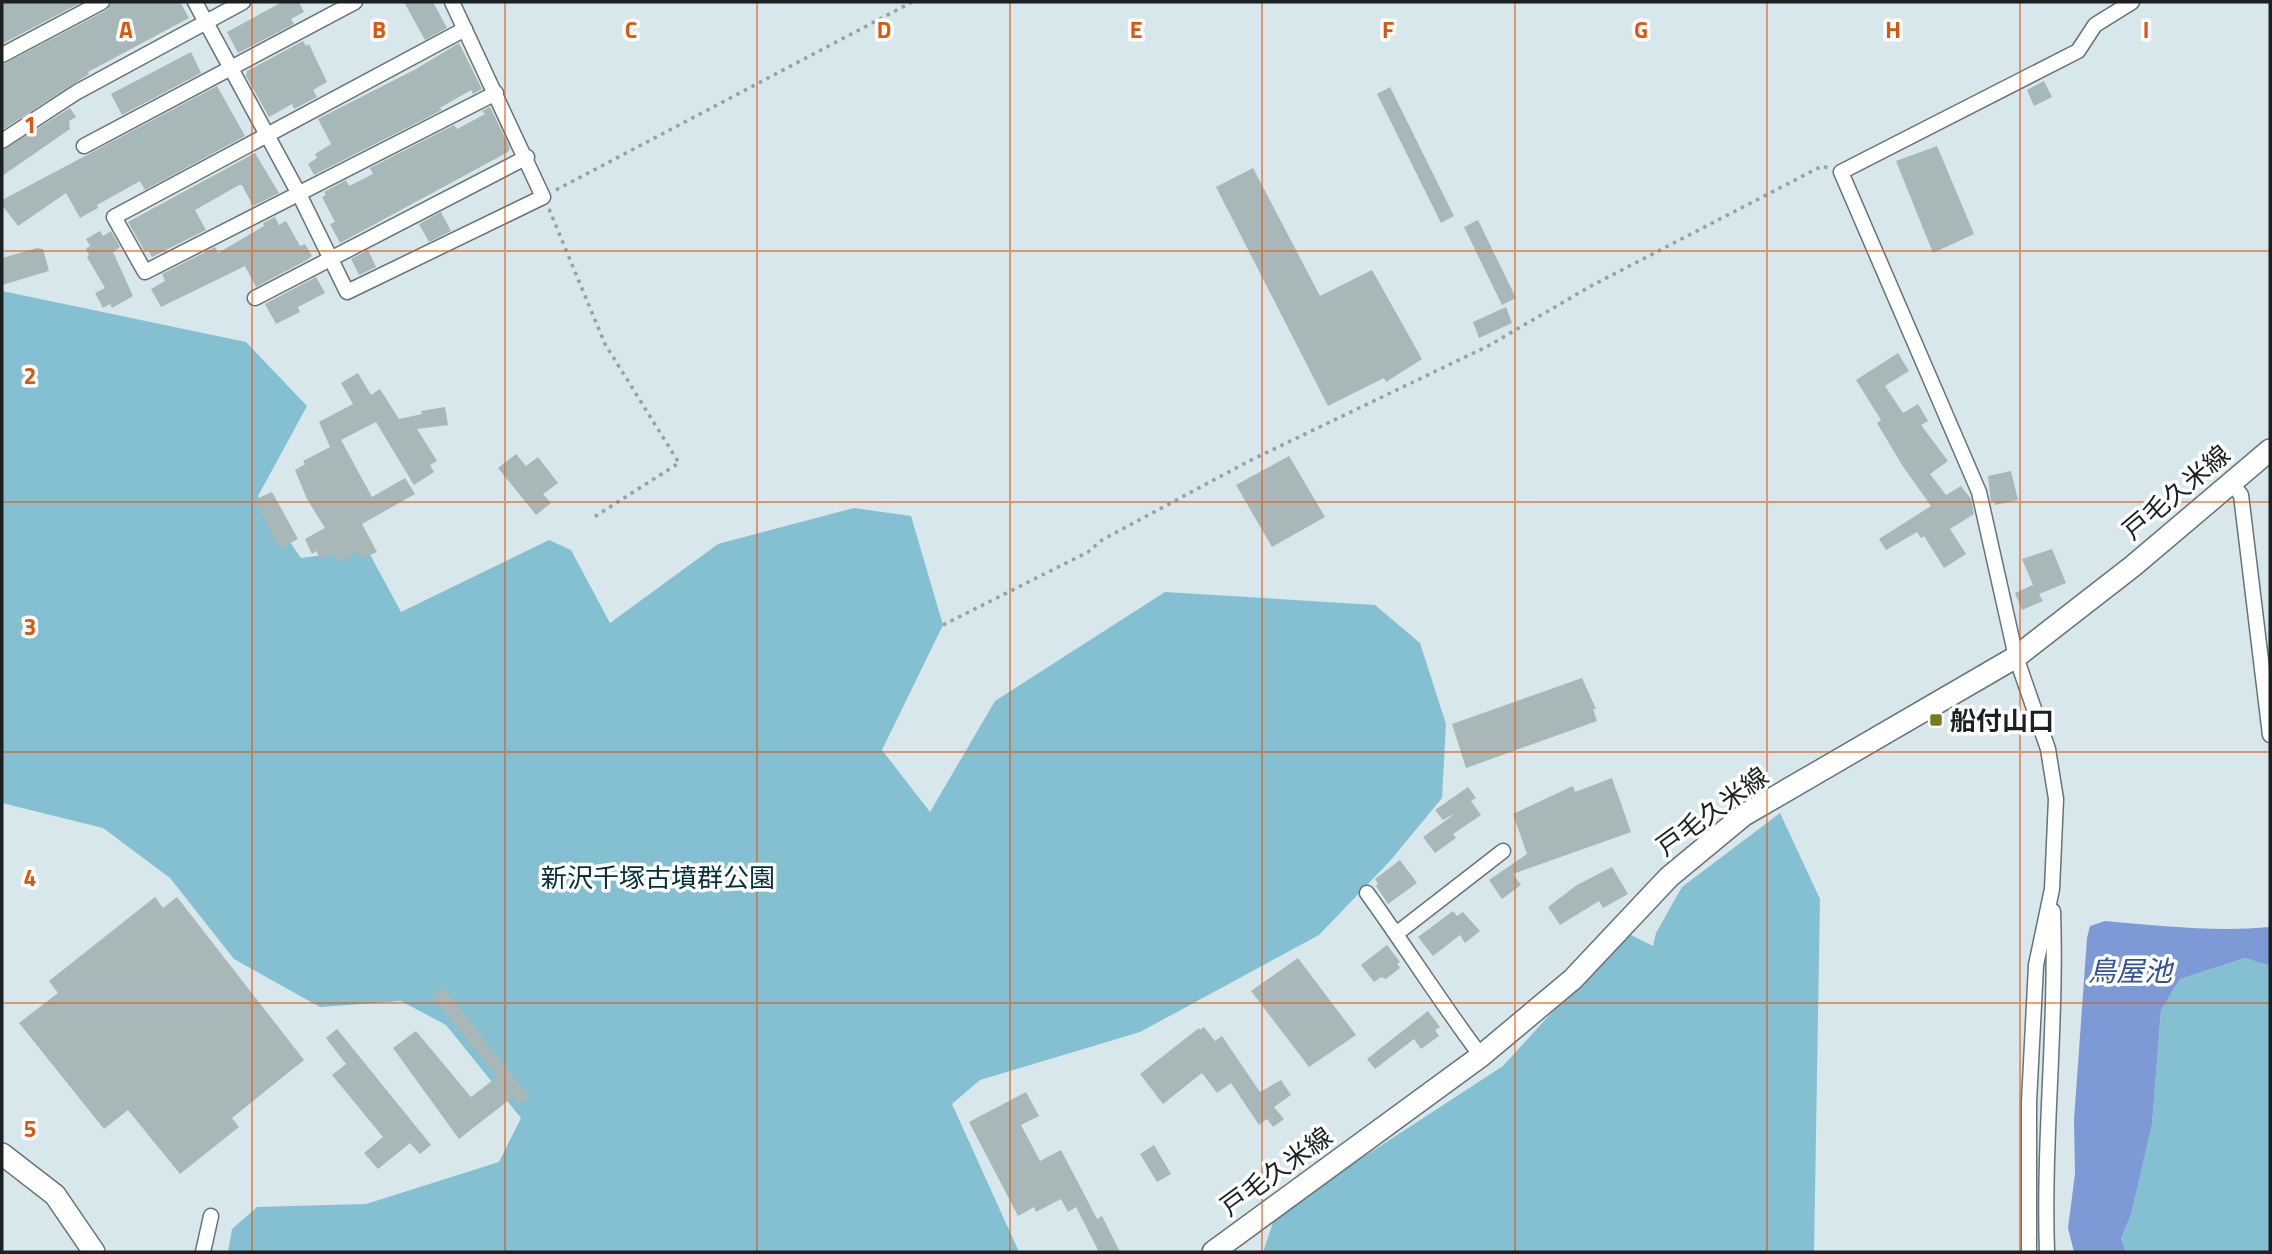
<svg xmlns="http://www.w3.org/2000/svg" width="2272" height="1254" font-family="'Titillium Web','Noto Sans JP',sans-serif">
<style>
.green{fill:#85bfd2}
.water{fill:#7d9ad6}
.building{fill:#a8b8b8}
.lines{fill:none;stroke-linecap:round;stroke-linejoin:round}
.street-casing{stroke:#667378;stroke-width:17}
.secondary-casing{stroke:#667378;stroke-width:24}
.path{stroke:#96a1a5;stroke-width:3.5;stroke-dasharray:3.5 5;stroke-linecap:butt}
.street{stroke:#fff;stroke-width:14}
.secondary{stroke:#fff;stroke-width:21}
.grid{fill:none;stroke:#de560d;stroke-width:2;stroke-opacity:0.55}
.poi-dot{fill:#767a23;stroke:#fff;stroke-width:2.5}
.labels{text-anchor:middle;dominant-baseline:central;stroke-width:7;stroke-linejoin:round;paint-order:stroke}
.street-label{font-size:26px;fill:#1b2022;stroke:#fff}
.poi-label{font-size:26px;font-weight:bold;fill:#1b2022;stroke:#fff;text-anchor:start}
.park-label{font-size:26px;fill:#032f3b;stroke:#fff}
.water-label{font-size:28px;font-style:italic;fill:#305199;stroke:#fff}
.grid-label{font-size:23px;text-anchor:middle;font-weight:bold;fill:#de560d;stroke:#fff;stroke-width:7;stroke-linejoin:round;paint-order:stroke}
</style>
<rect width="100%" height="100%" fill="#d8e7ec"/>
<g class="green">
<polygon points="2,291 246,342 307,406 258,496 301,558 367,549 401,612 549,540 571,550 610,623 718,544 854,508 911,516 943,625 882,750 930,812 995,701 1165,592 1375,605 1420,643 1446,724 1442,798 1390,861 1319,935 1140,1032 980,1080 952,1104 1019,1252 228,1252 232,1229 257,1207 366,1204 499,1162 521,1118 446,1025 401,1001 320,1007 234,959 170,878 103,828 2,803"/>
<polygon points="1780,813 1820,899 1814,1252 1263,1252 1276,1214 1503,1066 1625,932 1653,946 1656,933 1682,887"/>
<polygon points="2245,958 2270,966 2270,1252 2126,1252 2121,1238 2131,1215 2152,1125 2161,1010 2180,979"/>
</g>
<path class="water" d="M2105,921C2160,926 2216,932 2270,927V966L2245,958L2180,979L2161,1010L2152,1125L2131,1215L2121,1238L2126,1252H2074L2068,1228L2075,1174L2074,1120L2087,938L2090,926Z"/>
<g class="building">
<polygon points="2,2 82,2 2,44"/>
<polygon points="112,2 180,2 189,18 88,72 89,74 2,130 2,65 107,10"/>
<polygon points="282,2 299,2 304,12 291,19 294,24 238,53 227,32"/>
<polygon points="404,2 433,2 447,28 425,40"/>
<polygon points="303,41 306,46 309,44 327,82 313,90 317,97 294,109 292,104 269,117 246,76 247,71"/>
<polygon points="459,43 482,89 473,94 471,90 440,108 442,110 314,175 308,164 317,158 315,154 331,144 318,119 416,69"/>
<polygon points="191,52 201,73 122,115 111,94"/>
<polygon points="2044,81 2052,97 2034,106 2027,90"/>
<polygon points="217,86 245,136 145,190 140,181 97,205 98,208 80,218 66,193 18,226 2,205 2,200"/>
<polygon points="1390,87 1454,216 1441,223 1377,94"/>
<polygon points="490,107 510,148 508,152 340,243 330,224 335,222 322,197 326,195 324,192 346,180 349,186 373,174 370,168 454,125 457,129 485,114 482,111"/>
<polygon points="70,108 76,117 69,121 70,129 2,176 2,151"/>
<polygon points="1937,146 1974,234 1933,253 1896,161"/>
<polygon points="255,153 279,193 253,206 242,185 239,185 195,210 206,230 152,257 148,250 145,252 128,222"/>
<polygon points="1253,168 1320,296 1372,270 1422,359 1386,382 1384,378 1328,406 1216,187"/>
<polygon points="441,212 451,231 429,242 419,224"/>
<polygon points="275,217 279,225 286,221 300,246 305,244 312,256 307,260 256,287 245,266 161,307 151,289 165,281 162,274 215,247 218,253 264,226 263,223"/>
<polygon points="1478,220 1516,298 1502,305 1464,227"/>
<polygon points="100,231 103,236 111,231 120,247 113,252 133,296 112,308 110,304 103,308 95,293 105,288 87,257 89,255 86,249 90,246 86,239"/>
<polygon points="37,248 43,249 49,271 2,285 2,258"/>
<polygon points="368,250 376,267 359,275 351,259"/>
<polygon points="316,277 325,293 298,307 300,312 276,324 265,304"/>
<polygon points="1506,307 1512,323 1479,338 1473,322"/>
<polygon points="1898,353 1909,371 1885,386 1903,413 1918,404 1928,421 1921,425 1948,461 1930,474 1946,495 1961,486 1971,499 1974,514 1950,529 1966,554 1944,568 1924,536 1921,538 1917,532 1886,550 1879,539 1931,506 1902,465 1877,423 1881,420 1856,380"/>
<polygon points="358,373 371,395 380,389 399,419 422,414 421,411 445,407 448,425 417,429 437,461 430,465 434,472 414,485 376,422 341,440 372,497 405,478 415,494 362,524 377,552 362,559 358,552 338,562 333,553 325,558 320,558 316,551 312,554 305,539 325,528 307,499 295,470 305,464 303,461 330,447 319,422 353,404 341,383"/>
<polygon points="516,454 526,466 538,457 558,483 543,494 551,503 536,515 498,468"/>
<polygon points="1289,456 1325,517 1272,547 1236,485"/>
<polygon points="2011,471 2018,500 1995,505 1994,501 1991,503 1988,476"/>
<polygon points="272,492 298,539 279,549 254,500"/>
<polygon points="2052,549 2066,583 2039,594 2043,601 2022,610 2015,593 2033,585 2022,559"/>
<polygon points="1582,678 1596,709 1593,709 1597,721 1466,768 1452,724"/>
<polygon points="1612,778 1631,832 1513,874 1521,885 1502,899 1489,880 1527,854 1513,814 1573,786 1575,792"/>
<polygon points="1468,787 1476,798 1471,801 1481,815 1453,834 1456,838 1435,853 1423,837 1456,813 1443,820 1435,810"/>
<polygon points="1400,860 1417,883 1388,904 1376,886 1378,884 1375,879"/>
<polygon points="1612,867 1628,894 1603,908 1599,901 1560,925 1548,907 1577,885"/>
<polygon points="155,897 163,908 177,897 304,1060 232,1118 239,1127 180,1174 128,1110 104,1129 19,1023 58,993 49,981"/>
<polygon points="1453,911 1457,916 1463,912 1480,931 1465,943 1460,935 1433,956 1418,937"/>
<polygon points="1387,945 1400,962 1397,964 1400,968 1386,979 1381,977 1374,982 1361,965"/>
<polygon points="1298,958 1356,1035 1309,1067 1251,991"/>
<polygon points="443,987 530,1097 519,1105 513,1097 459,1139 393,1048 416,1031 471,1097 497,1077 432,996"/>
<polygon points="1428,1011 1440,1027 1435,1030 1439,1036 1421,1049 1414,1039 1375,1069 1367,1059"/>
<polygon points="1204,1027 1215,1041 1222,1036 1260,1092 1281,1080 1291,1095 1274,1107 1284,1119 1273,1127 1267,1119 1259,1125 1231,1083 1217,1093 1202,1073 1163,1104 1140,1074 1199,1028 1200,1030"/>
<polygon points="337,1029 431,1145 420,1154 410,1143 378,1169 364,1153 383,1137 332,1075 346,1064 326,1038"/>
<polygon points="1026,1092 1039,1116 1021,1125 1040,1161 1061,1150 1097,1219 1102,1216 1120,1252 1099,1252 1076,1207 1068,1212 1061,1199 1036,1212 1034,1207 1018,1216 969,1122"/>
<polygon points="1154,1145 1171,1174 1157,1182 1140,1154"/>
</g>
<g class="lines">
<g class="street-casing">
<g id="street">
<polyline points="195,2 299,194 347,292 543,197 452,2"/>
<polyline points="465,29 114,217 145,272 496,93"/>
<polyline points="2,55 102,2"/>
<polyline points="2,141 77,92 243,2"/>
<polyline points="84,146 355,2"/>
<polyline points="255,298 527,157"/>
<polyline points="2231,482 2241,495 2270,735"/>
<path d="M1367,893C1406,947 1441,1003 1481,1056"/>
<polyline points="1396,934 1503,851"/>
<polyline points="203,1252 211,1216"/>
<polyline points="2029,1252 2029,1102 2036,965 2052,889 2056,799 2048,749 2016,657 1979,492 1841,172 2078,51 2095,25 2132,2"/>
<path d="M2047,1252C2043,1139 2057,1025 2053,911"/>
</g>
</g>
<g class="secondary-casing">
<g id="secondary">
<polyline points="2,1154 55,1195 94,1252"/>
<polyline points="1213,1252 1481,1056 1573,979 1669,877 1744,815 2016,657 2133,566 2270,450"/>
</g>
</g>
<g class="path">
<polyline points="556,190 912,2"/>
<polyline points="549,209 605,344 679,463 591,519"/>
<polyline points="943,625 1088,552 1102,540 1249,461 1488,346 1591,286 1822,166 1828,168"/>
</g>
<use href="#street" class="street"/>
<use href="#secondary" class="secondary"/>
</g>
<path class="grid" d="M252,2V1252M505,2V1252M757,2V1252M1010,2V1252M1262,2V1252M1515,2V1252M1767,2V1252M2020,2V1252M2,251H2270M2,502H2270M2,752H2270M2,1003H2270"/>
<rect class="poi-dot" x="1929" y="713" width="14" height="14" rx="3.5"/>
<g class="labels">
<g class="street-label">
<text transform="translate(2176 492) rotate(-40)">戸毛久米線</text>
<text transform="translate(1712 811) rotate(-36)">戸毛久米線</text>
<text transform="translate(1276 1171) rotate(-36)">戸毛久米線</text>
</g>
<g class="poi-label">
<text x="1950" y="720">船付山口</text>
</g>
<g class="park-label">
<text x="658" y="877">新沢千塚古墳群公園</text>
</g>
<g class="water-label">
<text x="2130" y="970">鳥屋池</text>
</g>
</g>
<g class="grid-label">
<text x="126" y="38">A</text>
<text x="379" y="38">B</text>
<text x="631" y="38">C</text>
<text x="884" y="38">D</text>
<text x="1136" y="38">E</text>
<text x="1388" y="38">F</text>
<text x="1641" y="38">G</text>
<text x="1893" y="38">H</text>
<text x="2146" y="38">I</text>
<text x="30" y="133">1</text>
<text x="30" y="384">2</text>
<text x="30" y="635">3</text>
<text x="30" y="886">4</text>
<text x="30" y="1137">5</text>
</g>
<rect width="2272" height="1254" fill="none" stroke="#1b2022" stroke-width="7"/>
</svg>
